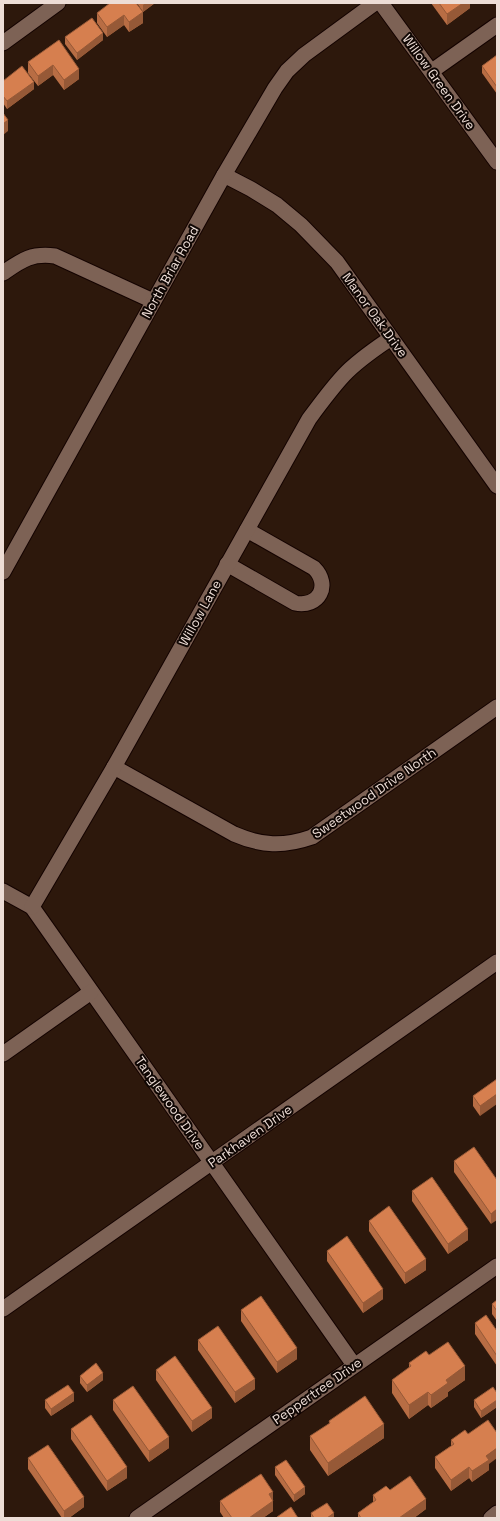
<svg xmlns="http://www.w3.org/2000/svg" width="500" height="1521" font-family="'Space Grotesk',sans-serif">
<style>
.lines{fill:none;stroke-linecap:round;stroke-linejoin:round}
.minor-casing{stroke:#140300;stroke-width:17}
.minor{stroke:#7d6255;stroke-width:15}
.wall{fill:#b86d44}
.shaded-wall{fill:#965937}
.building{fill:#d67f4f;stroke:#965937}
.labels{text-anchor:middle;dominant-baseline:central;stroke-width:4;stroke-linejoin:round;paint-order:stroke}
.street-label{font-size:13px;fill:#edddd6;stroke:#0f0603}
</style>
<rect width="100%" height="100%" fill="#2d180c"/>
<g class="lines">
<g class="minor-casing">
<g id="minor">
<polyline points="381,3 497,162"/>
<polyline points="3,43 58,3"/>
<polyline points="432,71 497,25"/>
<polyline points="224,175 251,189 277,205 301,225 337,262 497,486"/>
<path d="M3,273C22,260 31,253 55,256L153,301"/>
<path d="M227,564L295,603C319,608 331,585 314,568L247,530"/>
<polyline points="3,572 224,175 275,88 287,71 304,55 375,3"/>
<path d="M114,767L234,834C262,846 283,847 312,837L497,707"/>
<polyline points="3,891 32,907 354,1365"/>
<path d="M32,907L114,767L309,419C320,404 331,389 344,375C358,360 375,349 391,338"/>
<polyline points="3,1054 91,992"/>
<polyline points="3,1309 497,962"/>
<polyline points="137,1518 497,1266"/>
<polyline points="491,1518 497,1513"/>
</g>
</g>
<use href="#minor" class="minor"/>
</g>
<g class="wall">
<polygon points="137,3 155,3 143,12"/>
<polygon points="431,3 470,3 470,8 447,25"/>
<polygon points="143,12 143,23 129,32 124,25 107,37 97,23 97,13"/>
<polygon points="65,37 103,40 77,60 65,44"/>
<polygon points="59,40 79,79 64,90 53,75 38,86 28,73 28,62"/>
<polygon points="497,55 497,94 482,73 482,66"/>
<polygon points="3,81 34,89 7,109 3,103"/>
<polygon points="497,1079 480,1116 473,1106 473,1096"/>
<polygon points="454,1161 497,1180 491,1224 454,1172"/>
<polygon points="412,1191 468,1240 448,1254 412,1201"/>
<polygon points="369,1221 426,1270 405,1284 369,1231"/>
<polygon points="327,1251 383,1299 363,1313 327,1261"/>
<polygon points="497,1300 497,1321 492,1314 492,1304"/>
<polygon points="241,1310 297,1359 277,1373 241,1321"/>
<polygon points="475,1323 497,1331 497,1366 475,1334"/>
<polygon points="198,1340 255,1389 235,1403 198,1350"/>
<polygon points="429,1355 465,1380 448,1392 448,1396 431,1408 428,1405 409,1419 392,1393 392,1380 409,1368 409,1363"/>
<polygon points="156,1370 212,1418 192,1432 156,1380"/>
<polygon points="80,1376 103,1380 87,1392 80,1383"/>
<polygon points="497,1393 497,1407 481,1418 474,1407 474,1400"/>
<polygon points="45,1400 74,1401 51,1416 45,1408"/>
<polygon points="113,1400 169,1448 149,1462 113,1410"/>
<polygon points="329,1421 384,1438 328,1476 310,1450 310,1436 329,1424"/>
<polygon points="71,1429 127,1478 107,1491 71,1439"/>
<polygon points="451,1440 489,1464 489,1470 472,1482 469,1478 451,1491 435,1468 435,1457 451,1446"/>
<polygon points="28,1458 84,1507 69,1518 62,1518 28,1469"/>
<polygon points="275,1467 305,1494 294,1502 275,1475"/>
<polygon points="390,1490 426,1509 414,1518 358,1518 358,1513 373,1502 373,1495"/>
<polygon points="273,1500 273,1511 263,1518 224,1518 220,1512 220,1501"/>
<polygon points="311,1513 334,1518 311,1518"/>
</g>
<g class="shaded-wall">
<polygon points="146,3 155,3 143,12 143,5"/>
<polygon points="463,3 470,3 470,8 447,25 447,14"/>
<polygon points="143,12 143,23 129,32 129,22"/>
<polygon points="124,15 124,25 107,37 107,27"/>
<polygon points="103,33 103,40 77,60 77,53"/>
<polygon points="53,65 53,75 38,86 38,76"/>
<polygon points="79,69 79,79 64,90 64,80"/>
<polygon points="34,82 34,89 7,109 7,101"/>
<polygon points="8,120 8,131 3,135 3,124"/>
<polygon points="497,1094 497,1104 480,1116 480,1106"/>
<polygon points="497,1209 497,1220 491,1224 491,1214"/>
<polygon points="468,1229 468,1240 448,1254 448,1244"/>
<polygon points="426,1259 426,1270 405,1284 405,1273"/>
<polygon points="383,1289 383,1299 363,1313 363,1303"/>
<polygon points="297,1348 297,1359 277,1373 277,1362"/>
<polygon points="465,1366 465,1380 448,1392 448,1396 431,1408 431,1395 446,1380"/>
<polygon points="103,1373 103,1380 87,1392 87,1385"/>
<polygon points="255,1379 255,1389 235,1403 235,1392"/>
<polygon points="428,1392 428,1405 409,1419 409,1405"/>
<polygon points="74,1393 74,1401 51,1416 51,1409"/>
<polygon points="497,1400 497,1407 481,1418 481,1411"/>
<polygon points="212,1408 212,1418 192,1432 192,1421"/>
<polygon points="384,1424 384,1438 328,1476 328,1463"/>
<polygon points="169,1437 169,1448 149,1462 149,1451"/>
<polygon points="497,1448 497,1458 489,1464 489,1470 472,1482 472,1471 486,1456"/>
<polygon points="127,1467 127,1478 107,1491 107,1481"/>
<polygon points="469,1467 469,1478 451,1491 451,1480"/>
<polygon points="305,1487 305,1494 294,1502 294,1495"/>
<polygon points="273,1492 273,1511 263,1518 249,1518 269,1494"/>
<polygon points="84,1497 84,1507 69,1518 64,1518 64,1511"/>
<polygon points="426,1499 426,1509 414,1518 399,1518"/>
<polygon points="334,1513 334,1518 327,1518"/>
</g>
<g class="building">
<polygon points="110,3 136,3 143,12 129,22 124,15 107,27 97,13"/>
<polygon points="439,3 463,3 447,14"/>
<polygon points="92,18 103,33 77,53 65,37"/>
<polygon points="59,40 79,69 64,80 53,65 38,76 28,62"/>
<polygon points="497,55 497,87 482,66"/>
<polygon points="22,66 34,82 7,101 3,96 3,81"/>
<polygon points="3,113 8,120 3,124"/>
<polygon points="497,1079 497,1094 480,1106 473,1096"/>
<polygon points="474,1147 497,1180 497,1209 491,1214 454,1161"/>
<polygon points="432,1177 468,1229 448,1244 412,1191"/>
<polygon points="389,1206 426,1259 405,1273 369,1221"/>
<polygon points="347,1236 383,1289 363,1303 327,1251"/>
<polygon points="261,1296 297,1348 277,1362 241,1310"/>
<polygon points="497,1300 497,1311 492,1304"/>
<polygon points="486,1315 497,1331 497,1356 475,1323"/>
<polygon points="218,1326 255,1379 235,1392 198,1340"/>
<polygon points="448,1342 465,1366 446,1380 448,1383 431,1395 428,1392 409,1405 392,1380 411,1366 409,1363 426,1351 429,1355"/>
<polygon points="175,1356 212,1408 192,1421 156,1370"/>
<polygon points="96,1363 103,1373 87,1385 80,1376"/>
<polygon points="68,1385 74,1393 51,1409 45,1400"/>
<polygon points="133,1386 169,1437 149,1451 113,1400"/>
<polygon points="493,1387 497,1393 497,1400 481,1411 474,1400"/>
<polygon points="365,1396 384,1424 328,1463 310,1436 330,1423 329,1421"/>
<polygon points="91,1415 127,1467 107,1481 71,1429"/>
<polygon points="488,1420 497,1433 497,1448 486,1456 489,1460 472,1471 469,1467 451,1480 435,1457 454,1444 451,1440 465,1430 468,1434"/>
<polygon points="48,1445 84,1497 64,1511 28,1458"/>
<polygon points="286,1460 305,1487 294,1495 275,1467"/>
<polygon points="261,1474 273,1492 269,1494 273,1501 249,1518 238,1518 237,1517 236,1518 232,1518 220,1501"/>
<polygon points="410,1476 426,1499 399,1518 361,1518 358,1513 376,1500 373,1495 386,1486 390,1490"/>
<polygon points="327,1503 334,1513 327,1518 314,1518 311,1513"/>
<polygon points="291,1507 298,1518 278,1518 277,1517"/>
</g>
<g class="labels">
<g class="street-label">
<text transform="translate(439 82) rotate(54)">Willow Green Drive</text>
<text transform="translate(170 272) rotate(-61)">North Briar Road</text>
<text transform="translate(375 315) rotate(54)">Manor Oak Drive</text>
<text transform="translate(200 613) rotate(-61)">Willow Lane</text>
<text transform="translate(374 793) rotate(-35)">Sweetwood Drive North</text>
<text transform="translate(170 1103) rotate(55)">Tanglewood Drive</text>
<text transform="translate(250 1136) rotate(-35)">Parkhaven Drive</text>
<text transform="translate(317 1391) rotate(-35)">Peppertree Drive</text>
</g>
</g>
<rect width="500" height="1521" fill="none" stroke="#edddd6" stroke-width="8"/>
</svg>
